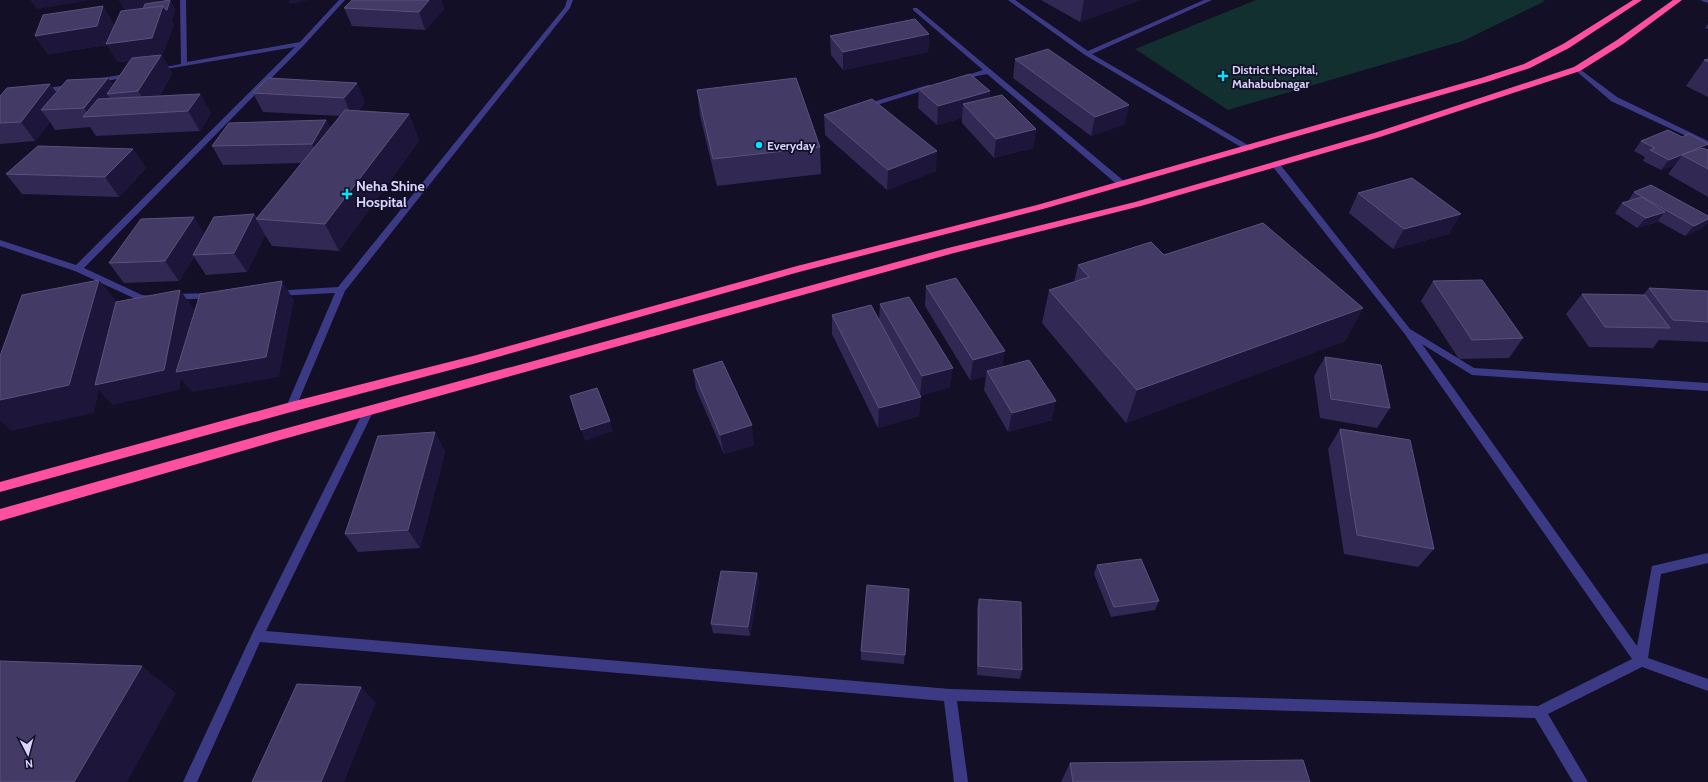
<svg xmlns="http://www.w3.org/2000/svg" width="1708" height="782" font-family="Cabin,sans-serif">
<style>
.green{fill:#12302f}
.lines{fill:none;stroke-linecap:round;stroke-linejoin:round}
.minor{fill:#3d3a85;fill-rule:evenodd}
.highway{fill:#ff4fa3;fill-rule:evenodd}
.wall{fill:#312854}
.shaded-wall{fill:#1d163a}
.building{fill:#433a66;stroke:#5a527e}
.poi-dot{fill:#00e5ff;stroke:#130f26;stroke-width:1.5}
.labels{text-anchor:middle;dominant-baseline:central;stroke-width:3.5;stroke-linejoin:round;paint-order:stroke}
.far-poi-label{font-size:12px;font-weight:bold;fill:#d9d4ff;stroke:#130f26;text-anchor:start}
.poi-label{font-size:14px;font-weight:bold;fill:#d9d4ff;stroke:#130f26;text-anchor:start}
</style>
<rect width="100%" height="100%" fill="#130f26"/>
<polygon class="green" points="1256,0 1542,0 1545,1 1463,41 1228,110 1135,49"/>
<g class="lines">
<g class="minor">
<polygon points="180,0 186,0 187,62 300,42 339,0 345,0 304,45 84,268 142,295 155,296 157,298 155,300 138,300 75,271 0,246 0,240 76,265 295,47 154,71 154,69 181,64"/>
<polygon points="567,0 573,0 570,8 345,291 296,407 295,410 287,410 286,407 335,293 276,296 273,295 271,293 273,291 338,287 565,7"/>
<polygon points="1008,0 1015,0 1088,51 1204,0 1212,0 1092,54 1253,148 1252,150 1246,150 1085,55"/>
<polygon points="1701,0 1708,0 1708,3 1702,1"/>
<polygon points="913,8 917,8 1125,182 1125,186 1119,186 987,74 958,80 958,78 983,70 913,10"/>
<polygon points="1577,67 1617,97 1708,141 1708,146 1611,101 1575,70 1574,69"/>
<polygon points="130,73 132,74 132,76 97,83 93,81 97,79"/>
<polygon points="73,84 76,84 76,88 42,93 38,91 42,89"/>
<polygon points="928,85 931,85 935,87 867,108 861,108 860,106"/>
<polygon points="1273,163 1279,163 1410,329 1474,368 1708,383 1708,391 1472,375 1422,344 1637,646 1652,566 1708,553 1708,563 1661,574 1648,658 1708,679 1708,691 1642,667 1548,714 1588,782 1573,782 1535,718 957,701 968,782 954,782 944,701 260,642 197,782 183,782 253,632 363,412 364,409 372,409 373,412 266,631 950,689 1538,706 1632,659 1404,333 1273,167"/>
<polygon points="212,293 217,296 215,298 172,300 167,297 172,294"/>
</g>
<g class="highway">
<polygon points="1633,0 1642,0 1569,48 1530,68 1487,82 1043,209 799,272 473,364 291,412 0,492 0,482 291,402 473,356 797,266 1037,205 1481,78 1524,64 1563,44"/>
<polygon points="1673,0 1682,0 1623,44 1580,71 1380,137 1141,206 954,253 280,440 0,521 0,509 280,430 948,248 1135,202 1374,133 1574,67 1617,40"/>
</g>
</g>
<g class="wall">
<polygon points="119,0 157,0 157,2 170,0 175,10 172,20 171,20 174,24 162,56 172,74 159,96 200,94 211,113 200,131 96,136 90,127 55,130 50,122 35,141 0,144 0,96 50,84 56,93 108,78 113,85 129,61 118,62 107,45 48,54 35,36 114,24 112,32 126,11"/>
<polygon points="352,0 441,0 444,9 425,30 352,26 344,8"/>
<polygon points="1041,0 1140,0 1080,22"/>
<polygon points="1708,23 1708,29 1705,28"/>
<polygon points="929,34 928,52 843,70 831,55 830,36"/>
<polygon points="1015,59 1125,124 1091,136 1013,78"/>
<polygon points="1708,59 1708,97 1686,86 1704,60"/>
<polygon points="268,78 365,102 358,111 409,114 419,141 339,251 272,246 265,235 247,272 206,275 194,257 179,281 124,283 109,263 205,234 254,214 257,218 301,163 223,165 212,146 326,120 330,128 340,116 263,112 253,93"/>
<polygon points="919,89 990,91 989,98 1036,129 1033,148 994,158 962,123 962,118 937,125 918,108"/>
<polygon points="697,90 820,147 821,174 717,186 700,116"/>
<polygon points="824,115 936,171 887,190 825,135"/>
<polygon points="1641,141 1704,149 1708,150 1708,197 1668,174 1675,165 1661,170 1643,161 1645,157 1634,151"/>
<polygon points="133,149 146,168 119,197 22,194 6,174"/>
<polygon points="1634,192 1708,216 1708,222 1702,228 1685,236 1658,221 1657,222 1637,228 1615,213 1622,203 1628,201"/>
<polygon points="1358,193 1449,234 1393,249 1349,213"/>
<polygon points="1164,255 1363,308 1345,341 1126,423 1042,323 1049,290 1074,282 1078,265"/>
<polygon points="1433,281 1523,338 1509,358 1459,359 1421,301"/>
<polygon points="926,286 1003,366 1052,420 1008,432 984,390 986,376 970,380 925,306"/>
<polygon points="1649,288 1708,291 1708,342 1659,340 1653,348 1589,347 1566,314 1582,294 1643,295"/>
<polygon points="880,304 950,387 920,396 919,416 878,428 832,334 832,315 879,320"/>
<polygon points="1325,357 1390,408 1377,428 1320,418 1314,376"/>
<polygon points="693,370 754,445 724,454 696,389"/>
<polygon points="1340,429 1434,549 1418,567 1344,554 1328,449"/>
<polygon points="435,432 445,452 420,548 358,552 345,534"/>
<polygon points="1097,565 1159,601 1155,610 1111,617 1094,574"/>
<polygon points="757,573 759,582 750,636 713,633 711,624"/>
<polygon points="909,589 904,664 861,660 861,651"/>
<polygon points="979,599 1022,670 1020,679 977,675 977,608"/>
<polygon points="1070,763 1073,782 1061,782"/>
</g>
<g class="shaded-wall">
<polygon points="30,0 92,0 37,9"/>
<polygon points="119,0 157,0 156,8 127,12"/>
<polygon points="170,0 175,10 172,20 171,20 174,24 162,56 172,74 150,110 138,91 161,57 118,62 107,45 48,54 35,36 103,6 114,24 108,44 163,6"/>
<polygon points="288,0 309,0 290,4"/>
<polygon points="429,0 441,0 444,9 425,30 419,12"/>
<polygon points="1084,0 1140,0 1080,22"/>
<polygon points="929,34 928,52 843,70 843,52"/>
<polygon points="108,78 118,93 107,94 114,105 90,117 84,108"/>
<polygon points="357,83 365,102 352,117 344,98"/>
<polygon points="50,84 64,103 41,110 50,122 35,141 21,122"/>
<polygon points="990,91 988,110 963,104 962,118 937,125 938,106"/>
<polygon points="200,94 211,113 200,131 188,111"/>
<polygon points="1129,105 1125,124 1091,136 1095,117"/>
<polygon points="409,114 419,141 339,251 325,224"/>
<polygon points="326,120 335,140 321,163 312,144"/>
<polygon points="1036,129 1033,148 994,158 996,139"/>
<polygon points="1708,144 1701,154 1682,155 1675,165 1661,170 1669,160"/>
<polygon points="133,149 146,168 119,197 105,177"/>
<polygon points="937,151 936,171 887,190 888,170"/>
<polygon points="1665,212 1657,222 1637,228 1646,218"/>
<polygon points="254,214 257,219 256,219 265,235 247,272 234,253"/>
<polygon points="1461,214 1449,234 1393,249 1404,229"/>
<polygon points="194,217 207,237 193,255 194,257 179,281 165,261"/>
<polygon points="1708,219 1708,222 1702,228 1685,236 1694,226"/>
<polygon points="99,280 121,307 180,290 194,309 183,371 282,281 294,300 279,377 192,392 181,379 179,390 112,405 99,390 94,413 11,431 0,420 0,400"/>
<polygon points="1363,308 1345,341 1126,423 1137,390"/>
<polygon points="1005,351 1002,371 987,371 986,376 970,380 973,360"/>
<polygon points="953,368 950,387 920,396 922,376"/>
<polygon points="921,397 919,416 878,428 879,408"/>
<polygon points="1056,401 1052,420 1008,432 1012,413"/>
<polygon points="610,421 613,431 585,441 581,430"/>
<polygon points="752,425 754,445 724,454 720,435"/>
<polygon points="435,432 445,452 420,548 408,530"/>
<polygon points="757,573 759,582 750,636 748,627"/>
<polygon points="142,666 176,693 127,782 74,782"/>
<polygon points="361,687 376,703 344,782 321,782"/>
</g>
<g class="building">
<polygon points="170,0 167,10 166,10 163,6 143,9 145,4"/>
<polygon points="352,0 429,0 419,12 344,8"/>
<polygon points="103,6 97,26 35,36 43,15"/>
<polygon points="163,6 152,38 106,44 121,11"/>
<polygon points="915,19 929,34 843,52 830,36"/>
<polygon points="1048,49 1129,105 1095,117 1015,59"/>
<polygon points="161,55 138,91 107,94 132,58"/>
<polygon points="1708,59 1708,62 1704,60"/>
<polygon points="970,74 990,91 938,106 919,89"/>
<polygon points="108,78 84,108 41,110 67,80"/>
<polygon points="268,78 357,83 344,98 253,93"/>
<polygon points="796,78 820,147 713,159 697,90"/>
<polygon points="50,84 21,122 0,123 0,96 7,88"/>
<polygon points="200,94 188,111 83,117 98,99"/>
<polygon points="1002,95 1036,129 996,139 963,104"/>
<polygon points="872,99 937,151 888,170 824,115"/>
<polygon points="345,110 409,114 325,224 256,219"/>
<polygon points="326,120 312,144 212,146 229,123"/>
<polygon points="1668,130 1682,137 1689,134 1708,144 1669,160 1650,150 1655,148 1641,141"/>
<polygon points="38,146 133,149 105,177 6,174"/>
<polygon points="1702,148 1708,150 1708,169 1682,155"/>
<polygon points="1412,178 1461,214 1404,229 1358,193"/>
<polygon points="1651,185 1708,216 1708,219 1694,226 1634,192"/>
<polygon points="1642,197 1665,212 1646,218 1622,203"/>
<polygon points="254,214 234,253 193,255 214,217"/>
<polygon points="194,217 165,261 109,263 141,219"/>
<polygon points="1263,223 1363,308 1137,390 1049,290 1089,277 1078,265 1151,242 1164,255"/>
<polygon points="956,278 1005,351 973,360 926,286"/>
<polygon points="99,280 69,385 0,400 0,356 22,295"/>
<polygon points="1482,280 1523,338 1472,340 1433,281"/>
<polygon points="282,281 266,357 176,372 200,294"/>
<polygon points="1649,288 1708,291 1708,322 1673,320"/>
<polygon points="180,290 164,370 95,385 116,302"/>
<polygon points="1582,294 1645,295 1670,328 1605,327"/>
<polygon points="909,297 953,368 922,376 880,304"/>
<polygon points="871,305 921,397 879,408 832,315"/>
<polygon points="1325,357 1381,365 1390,408 1331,399"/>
<polygon points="1029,360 1056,401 1012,413 987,371"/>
<polygon points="722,361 752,425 720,435 693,370"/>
<polygon points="597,388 610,421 581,430 570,396"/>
<polygon points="1340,429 1410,440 1434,549 1357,535"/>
<polygon points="435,432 408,530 345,534 378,436"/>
<polygon points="1141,559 1159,601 1114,607 1097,565"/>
<polygon points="721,571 757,573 748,627 711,624"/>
<polygon points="867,585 909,589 905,655 861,651"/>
<polygon points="979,599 1021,602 1022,670 978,666"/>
<polygon points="0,661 142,666 74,782 0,782"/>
<polygon points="297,684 361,687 321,782 252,782"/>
<polygon points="1303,760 1310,782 1073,782 1070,763"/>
</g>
<g class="poi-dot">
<path d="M1221 70h4v4h4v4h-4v4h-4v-4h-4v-4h4z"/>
<circle cx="759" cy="145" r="4"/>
<path d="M345 188h4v4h4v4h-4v4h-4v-4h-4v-4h4z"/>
</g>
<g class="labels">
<g class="far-poi-label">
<text x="1232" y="69">District Hospital,<tspan x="1232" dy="14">Mahabubnagar</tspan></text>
<text x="767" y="145">Everyday</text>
</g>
<g class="poi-label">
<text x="356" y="186">Neha Shine<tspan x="356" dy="16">Hospital</tspan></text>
</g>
</g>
<g transform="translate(28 754) rotate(174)" stroke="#130f26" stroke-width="3" paint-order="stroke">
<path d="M0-3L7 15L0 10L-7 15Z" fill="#d9d4ff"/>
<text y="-6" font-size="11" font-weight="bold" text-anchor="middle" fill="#d9d4ff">N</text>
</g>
</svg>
